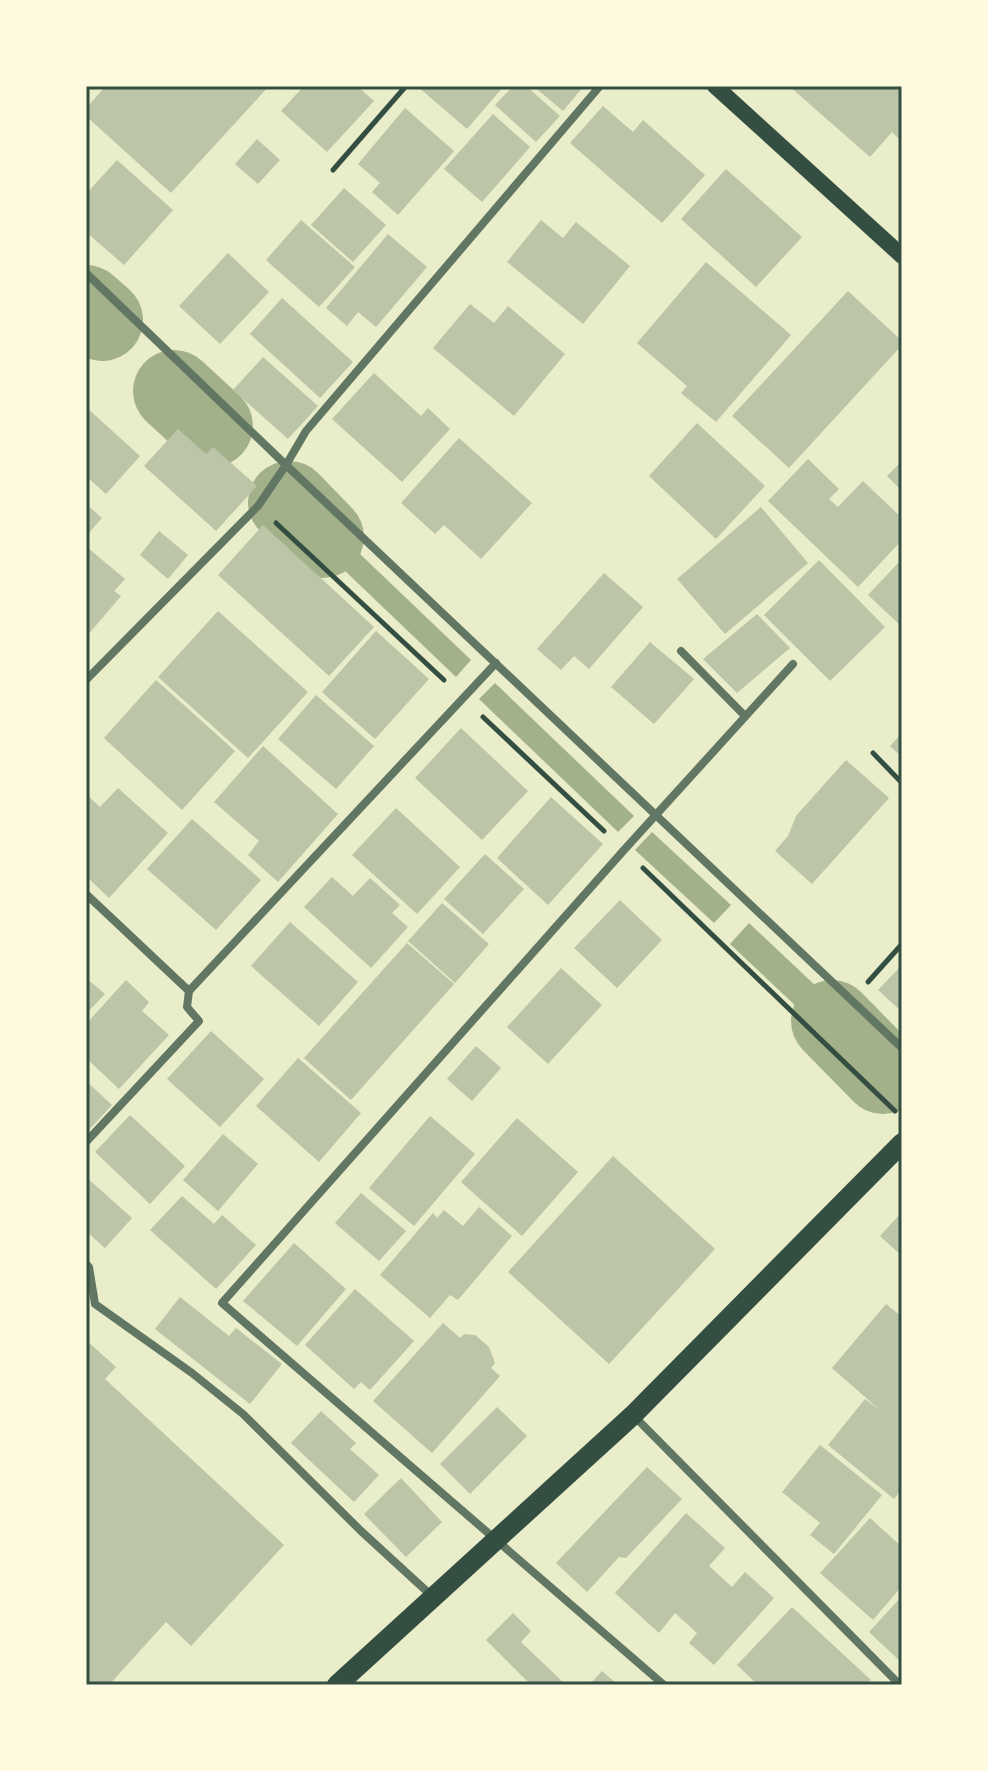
<svg xmlns="http://www.w3.org/2000/svg" width="988" height="1771" font-family="Literata,serif">
<style>
.water{fill:#a3b18a}
.lines{fill:none;stroke-linecap:round;stroke-linejoin:round}
.river{stroke:#a3b18a;stroke-width:82}
.building{fill:#bcc5a7}
.path{stroke:#344e41;stroke-width:5}
.minor{stroke:#617663;stroke-width:8}
.secondary{stroke:#344e41;stroke-width:16}
.primary{stroke:#344e41;stroke-width:20}
.neatline{fill:none;stroke:#344e41;stroke-width:3}
</style>
<rect width="100%" height="100%" fill="#e9edc9"/>
<g class="water">
<polygon points="359,553 471,660 456,677 343,569"/>
<polygon points="495,683 634,816 618,832 479,699"/>
<polygon points="652,832 731,905 714,923 635,850"/>
<polygon points="749,923 818,988 799,1009 730,944"/>
</g>
<g class="lines">
<g class="river">
<polyline points="86,306 102,320"/>
<polyline points="174,391 212,426"/>
<polyline points="289,502 323,537"/>
<polyline points="832,1021 883,1073"/>
</g>
</g>
<g class="building">
<polygon points="106,86 269,86 171,193 86,116 86,108"/>
<polygon points="304,86 357,86 374,101 327,152 281,111"/>
<polygon points="417,86 504,86 467,129"/>
<polygon points="513,86 526,86 560,116 536,142 495,105"/>
<polygon points="533,86 584,86 563,111"/>
<polygon points="789,86 902,86 902,136 899,139 892,132 870,157"/>
<polygon points="603,106 633,132 643,120 705,175 662,223 570,143"/>
<polygon points="405,108 454,151 398,215 372,192 380,183 358,164"/>
<polygon points="493,114 530,147 482,202 444,169"/>
<polygon points="257,139 280,160 258,184 235,164"/>
<polygon points="117,160 173,210 124,265 86,232 86,194"/>
<polygon points="726,169 802,237 756,287 681,219"/>
<polygon points="344,188 386,225 353,262 311,225"/>
<polygon points="301,220 355,267 319,307 266,260"/>
<polygon points="541,220 563,238 576,222 630,266 583,324 507,262"/>
<polygon points="388,234 427,267 376,327 358,312 347,326 326,308"/>
<polygon points="228,253 269,292 220,344 179,306"/>
<polygon points="706,262 791,335 716,422 681,393 687,386 637,343"/>
<polygon points="848,291 902,341 902,345 789,468 732,416"/>
<polygon points="282,298 353,362 320,398 250,334"/>
<polygon points="470,304 494,323 508,306 565,354 514,416 433,348"/>
<polygon points="263,357 318,406 288,439 233,390"/>
<polygon points="374,373 421,416 428,408 450,429 402,482 332,419"/>
<polygon points="86,407 140,456 106,494 86,476"/>
<polygon points="697,423 765,486 716,539 649,476"/>
<polygon points="178,429 206,454 213,447 257,486 216,531 144,466"/>
<polygon points="459,438 532,503 481,559 444,525 435,534 401,503"/>
<polygon points="808,459 839,489 829,499 838,507 863,481 902,518 902,540 858,587 768,501"/>
<polygon points="902,461 902,491 887,476"/>
<polygon points="86,504 102,518 86,536"/>
<polygon points="761,507 808,563 725,634 677,579"/>
<polygon points="263,525 374,627 329,676 218,575"/>
<polygon points="159,531 188,555 168,579 140,555"/>
<polygon points="88,548 125,579 114,591 121,596 86,637 86,550"/>
<polygon points="902,559 902,627 868,595"/>
<polygon points="819,560 885,627 830,681 764,615"/>
<polygon points="604,573 643,607 589,669 574,656 561,670 537,649"/>
<polygon points="218,611 308,692 248,758 158,677"/>
<polygon points="757,614 790,648 737,693 703,659"/>
<polygon points="376,631 429,679 375,739 322,692"/>
<polygon points="650,642 694,679 654,724 611,687"/>
<polygon points="156,680 235,751 182,810 104,738"/>
<polygon points="316,695 374,746 336,789 278,739"/>
<polygon points="461,728 528,791 482,840 415,778"/>
<polygon points="902,733 902,757 890,746"/>
<polygon points="263,746 338,814 278,882 248,855 259,841 214,802"/>
<polygon points="846,760 889,798 812,884 775,851 788,836 796,816"/>
<polygon points="118,788 168,833 109,898 86,876 86,794 100,807"/>
<polygon points="551,797 603,844 548,905 497,858"/>
<polygon points="396,808 460,867 417,914 352,855"/>
<polygon points="192,819 261,880 216,930 147,869"/>
<polygon points="485,854 524,889 483,934 444,899"/>
<polygon points="332,877 353,896 370,878 400,905 392,913 408,927 371,968 304,907"/>
<polygon points="620,900 662,940 617,988 574,948"/>
<polygon points="442,903 489,944 455,983 408,941"/>
<polygon points="290,922 358,982 319,1026 251,966"/>
<polygon points="407,943 454,984 351,1100 304,1058"/>
<polygon points="902,965 902,1012 878,990"/>
<polygon points="561,968 602,1005 548,1064 507,1027"/>
<polygon points="86,978 105,994 86,1014"/>
<polygon points="126,980 149,1002 142,1011 169,1035 119,1089 86,1058 86,1024"/>
<polygon points="211,1031 264,1079 220,1127 167,1079"/>
<polygon points="476,1046 501,1068 472,1101 447,1079"/>
<polygon points="298,1058 361,1113 319,1162 256,1106"/>
<polygon points="86,1081 112,1105 86,1133"/>
<polygon points="130,1115 185,1166 150,1204 95,1152"/>
<polygon points="430,1116 475,1154 414,1226 369,1188"/>
<polygon points="517,1118 578,1172 522,1236 461,1182"/>
<polygon points="223,1134 258,1164 218,1211 183,1180"/>
<polygon points="613,1156 715,1249 609,1364 508,1272"/>
<polygon points="86,1177 132,1218 105,1248 86,1231"/>
<polygon points="361,1193 406,1231 379,1261 335,1223"/>
<polygon points="182,1196 214,1224 222,1215 256,1245 216,1289 150,1230"/>
<polygon points="479,1207 512,1236 458,1300 450,1295 430,1318 380,1275 433,1213 437,1218 444,1210 463,1226"/>
<polygon points="902,1212 902,1256 880,1236"/>
<polygon points="294,1243 346,1289 297,1346 243,1301"/>
<polygon points="355,1289 414,1341 370,1390 361,1382 354,1389 305,1345"/>
<polygon points="180,1297 229,1336 236,1328 282,1364 250,1404 155,1329"/>
<polygon points="886,1304 902,1317 902,1489 894,1499 828,1445 865,1399 881,1411 832,1368"/>
<polygon points="443,1323 460,1338 464,1334 475,1335 489,1347 495,1363 491,1368 500,1376 432,1453 373,1401"/>
<polygon points="86,1340 116,1367 105,1379 284,1545 191,1646 166,1622 109,1685 86,1685"/>
<polygon points="497,1407 527,1436 470,1494 440,1464"/>
<polygon points="321,1411 356,1443 350,1449 379,1475 354,1502 291,1443"/>
<polygon points="820,1445 882,1495 834,1554 810,1535 820,1523 782,1492"/>
<polygon points="647,1467 682,1499 626,1558 619,1557 587,1592 556,1563"/>
<polygon points="401,1478 442,1522 406,1557 364,1514"/>
<polygon points="686,1513 725,1548 709,1566 732,1587 745,1572 774,1598 714,1665 689,1643 697,1633 675,1613 659,1633 615,1593"/>
<polygon points="870,1518 902,1547 902,1586 873,1620 820,1573"/>
<polygon points="902,1596 902,1663 869,1632"/>
<polygon points="792,1607 871,1680 866,1685 758,1685 737,1665"/>
<polygon points="513,1613 531,1631 521,1642 566,1685 531,1685 486,1640"/>
<polygon points="602,1671 618,1685 589,1685"/>
</g>
<g class="lines">
<g class="path">
<polyline points="333,170 406,86"/>
<polyline points="276,523 444,680"/>
<polyline points="483,717 604,831"/>
<polyline points="873,753 902,783"/>
<polyline points="643,868 895,1111"/>
<polyline points="868,982 902,944"/>
</g>
<g class="minor">
<polyline points="86,273 286,465 902,1048"/>
<polyline points="681,651 745,716"/>
<polyline points="86,680 258,506 286,465 306,431 600,86"/>
<polyline points="86,894 189,991 496,663"/>
<polyline points="86,1142 199,1021 187,1007 189,991"/>
<polyline points="86,1264 89,1267 95,1304 192,1373 243,1414 361,1531 433,1597"/>
<polyline points="633,1415 900,1685"/>
<polyline points="664,1685 222,1303 624,850 793,664"/>
</g>
<polyline class="secondary" points="715,86 902,256"/>
<polyline class="primary" points="337,1685 633,1415 902,1143"/>
</g>
<rect width="988" height="1771" fill="none" stroke="#fefae0" stroke-width="176"/>
<rect x="88" y="88" width="812" height="1595" class="neatline"/>
</svg>
